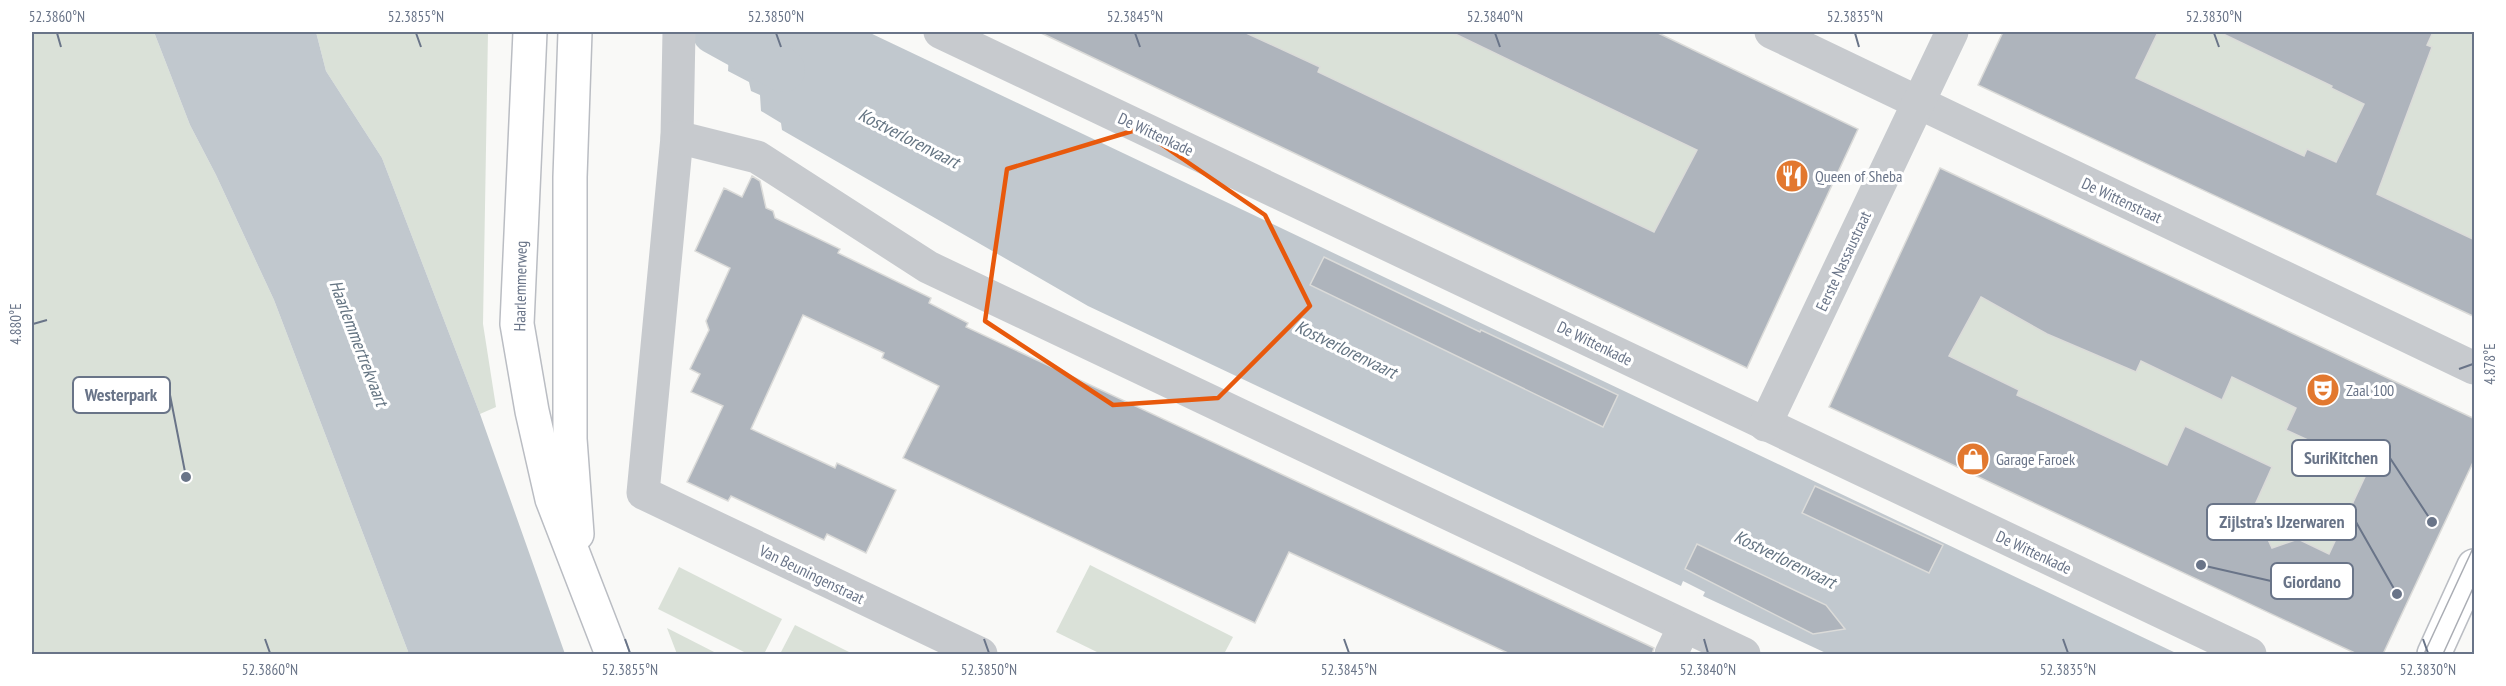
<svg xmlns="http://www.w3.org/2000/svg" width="2506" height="686" font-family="'PT Sans Narrow',sans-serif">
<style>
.green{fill:#dae1d8}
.water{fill:#c1c8ce}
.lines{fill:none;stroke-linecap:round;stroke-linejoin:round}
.canal{stroke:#c1c8ce;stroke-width:44}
.building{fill:#aeb4bc;stroke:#dbdbd9;stroke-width:1.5;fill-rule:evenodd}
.secondary-casing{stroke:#babdc3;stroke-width:36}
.street{stroke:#c7cace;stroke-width:33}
.secondary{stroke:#fff;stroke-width:33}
.tram{stroke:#aaadb4;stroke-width:1.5}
.marked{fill:none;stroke:#e8590c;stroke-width:4.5;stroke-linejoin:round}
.ticks{fill:none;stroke:#697488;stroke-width:2}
.labels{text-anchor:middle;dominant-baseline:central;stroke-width:6;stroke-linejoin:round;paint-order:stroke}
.street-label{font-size:16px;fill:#697488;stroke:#fff}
.poi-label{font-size:16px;fill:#697488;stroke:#fff;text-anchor:start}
.water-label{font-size:18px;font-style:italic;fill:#657583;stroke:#fff}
.leader{fill:none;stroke:#697488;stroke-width:2}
.callout-dot{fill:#697488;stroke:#fff;stroke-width:2}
.callout{fill:#fff;stroke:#697488;stroke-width:2}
.callout-label{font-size:18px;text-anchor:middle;font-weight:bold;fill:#697488}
.neatline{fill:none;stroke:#697488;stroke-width:2}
.ticks-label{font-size:15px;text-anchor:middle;fill:#697488}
</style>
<rect width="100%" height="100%" fill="#f9f9f7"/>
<g class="green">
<polygon points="32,32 154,32 190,125 216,175 274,300 409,654 32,654"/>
<polygon points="316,32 488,32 483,324 496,407 480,414 382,158 326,71"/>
<polygon points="1186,32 1589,32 1796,132 1721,293"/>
<polygon points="2052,32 2474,32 2474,249 2040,56"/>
<polygon points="1972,228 2448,448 2382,607 1909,377"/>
<polygon points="1090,565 1233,637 1224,654 1101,654 1056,632"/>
<polygon points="679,567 782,619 764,654 748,654 658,609"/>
<polygon points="795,625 853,654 780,654"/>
<polygon points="667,628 718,654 677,654"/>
</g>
<g class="water">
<polygon points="154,32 316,32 326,71 382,158 480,414 565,654 409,654 274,300 216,175 190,125"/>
<polygon points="730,32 868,32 2178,654 1828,654 1703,596 1705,592 1683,581 1681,586 1088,306 782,130 781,123 761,111 760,95 751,91 749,82 728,71"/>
</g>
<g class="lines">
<polyline class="canal" points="714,32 783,70"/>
</g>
<g class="building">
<polygon points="1039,32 1244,32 1320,67 1318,72 1654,232 1697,150 1451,32 1656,32 1858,129 1747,368"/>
<polygon points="2003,32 2158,32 2136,78 2304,156 2307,149 2336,162 2364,104 2331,88 2332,86 2219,32 2433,32 2427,45 2432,47 2377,194 2475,240 2475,317 1978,85"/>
<path d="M1940,168L2475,419V458L2383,654H2357L1829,407ZM1981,297L2047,334L2136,372L2141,361L2222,400L2232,377L2296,408L2286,430L2369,468L2329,554L2298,539L2272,548L2259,520L2250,516L2272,467L2185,426L2167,465L2017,395L2019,390L1949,356Z"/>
<polygon points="752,176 760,181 766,208 773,211 775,218 840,249 838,253 931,298 929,303 968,323 966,327 1654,648 1652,654 1510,654 1289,552 1255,623 903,458 939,386 882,358 884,353 803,315 751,429 835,468 837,463 896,490 866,553 827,534 824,540 731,496 728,501 687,482 723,406 691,392 700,374 690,369 709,330 706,321 730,268 695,251 724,188 742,197"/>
<polygon points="1324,257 1480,332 1481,330 1618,395 1603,427 1310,285"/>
<polygon points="1815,486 1943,545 1929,573 1802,513"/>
<polygon points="1697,544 1826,605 1845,629 1813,634 1685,569"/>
</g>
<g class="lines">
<g class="secondary-casing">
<g id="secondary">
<polyline points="530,32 517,324 532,411 552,499 612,654"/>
<polyline points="575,32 570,177 570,439 577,534"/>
<polyline points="2434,654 2474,566"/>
</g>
</g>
<g class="street">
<polyline points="679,32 677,137 643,493 981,654"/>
<polyline points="940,32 2250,654"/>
<polyline points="1771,32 2474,368"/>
<polyline points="677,137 757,157 928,267 1744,654"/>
<polyline points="1765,425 1952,32"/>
<polyline points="1671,654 1684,627"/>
</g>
<use href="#secondary" class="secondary"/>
<g class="tram">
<polyline points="2424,654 2474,546"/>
<polyline points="2443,654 2474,586"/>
</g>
</g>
<path class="marked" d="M1139,129L1265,215L1310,306L1218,398L1113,405L985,321L1007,169Z"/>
<path class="ticks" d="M57,33L61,47M416,33L421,47M776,33L781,47M1135,33L1140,47M1495,33L1500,47M1855,33L1859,47M2214,33L2219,47M33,324L47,320M2459,369L2473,364M265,639L270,653M625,639L630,653M984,639L989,653M1344,639L1349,653M1704,639L1708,653M2063,639L2068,653M2423,639L2428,653"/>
<defs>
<g id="restaurant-disc" transform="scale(1.725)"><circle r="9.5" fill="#e2782f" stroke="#fff"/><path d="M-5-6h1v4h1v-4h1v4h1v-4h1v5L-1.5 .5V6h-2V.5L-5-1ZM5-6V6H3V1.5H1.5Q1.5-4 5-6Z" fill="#fff"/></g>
<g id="theatre-disc" transform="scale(1.725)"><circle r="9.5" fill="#e2782f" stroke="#fff"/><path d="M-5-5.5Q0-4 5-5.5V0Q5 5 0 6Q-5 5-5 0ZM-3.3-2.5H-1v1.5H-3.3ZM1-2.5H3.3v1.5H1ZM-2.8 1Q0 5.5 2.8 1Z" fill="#fff"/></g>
<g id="shop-disc" transform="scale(1.725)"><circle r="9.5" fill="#e2782f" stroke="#fff"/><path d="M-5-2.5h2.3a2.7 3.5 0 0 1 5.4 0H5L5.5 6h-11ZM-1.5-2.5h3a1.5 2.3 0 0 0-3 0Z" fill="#fff"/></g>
</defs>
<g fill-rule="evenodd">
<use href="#restaurant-disc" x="1792" y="176"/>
<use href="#theatre-disc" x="2323" y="390"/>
<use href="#shop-disc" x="1973" y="459"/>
</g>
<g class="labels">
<g class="street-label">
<text transform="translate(1156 134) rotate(25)">De Wittenkade</text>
<text transform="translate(2122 200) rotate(25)">De Wittenstraat</text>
<text transform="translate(1843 261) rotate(-65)">Eerste Nassaustraat</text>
<text transform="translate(520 286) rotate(-89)">Haarlemmerweg</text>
<text transform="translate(1595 343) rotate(26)">De Wittenkade</text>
<text transform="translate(2034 552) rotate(25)">De Wittenkade</text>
<text transform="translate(812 574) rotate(26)">Van Beuningenstraat</text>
</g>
<g class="poi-label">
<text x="1815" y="176">Queen of Sheba</text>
<text x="2346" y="390">Zaal 100</text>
<text x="1996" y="459">Garage Faroek</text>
</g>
<g class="water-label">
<text transform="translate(909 138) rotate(27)">Kostverlorenvaart</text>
<text transform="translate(359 343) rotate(69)">Haarlemmertrekvaart</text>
<text transform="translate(1346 349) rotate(26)">Kostverlorenvaart</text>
<text transform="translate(1785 559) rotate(26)">Kostverlorenvaart</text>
</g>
</g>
<path class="leader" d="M186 477L170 395M2432 522L2390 458M2397 594L2356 522M2201 565L2271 581"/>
<g class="callout-dot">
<circle cx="186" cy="477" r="6"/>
<circle cx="2432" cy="522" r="6"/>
<circle cx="2397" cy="594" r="6"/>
<circle cx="2201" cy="565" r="6"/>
</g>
<g class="callout">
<rect x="73" y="377" width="97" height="36" rx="6"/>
<rect x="2292" y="440" width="98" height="36" rx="6"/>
<rect x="2207" y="504" width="149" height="36" rx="6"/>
<rect x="2271" y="563" width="82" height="36" rx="6"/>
</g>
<g class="callout-label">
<text x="121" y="401">Westerpark</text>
<text x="2341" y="464">SuriKitchen</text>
<text x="2282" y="528">Zijlstra's IJzerwaren</text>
<text x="2312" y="588">Giordano</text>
</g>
<rect width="2506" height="686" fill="none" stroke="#ffffff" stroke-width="66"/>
<rect x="33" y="33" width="2440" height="620" class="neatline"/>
<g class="ticks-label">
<text x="57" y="22">52.3860°N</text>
<text x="416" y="22">52.3855°N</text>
<text x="776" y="22">52.3850°N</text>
<text x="1135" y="22">52.3845°N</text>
<text x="1495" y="22">52.3840°N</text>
<text x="1855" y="22">52.3835°N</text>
<text x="2214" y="22">52.3830°N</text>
<text transform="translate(16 324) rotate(-90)" y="5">4.880°E</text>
<text transform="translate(2490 364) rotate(-90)" y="5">4.878°E</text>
<text x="270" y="675">52.3860°N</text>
<text x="630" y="675">52.3855°N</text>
<text x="989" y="675">52.3850°N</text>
<text x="1349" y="675">52.3845°N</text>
<text x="1708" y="675">52.3840°N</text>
<text x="2068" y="675">52.3835°N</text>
<text x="2428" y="675">52.3830°N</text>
</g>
</svg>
